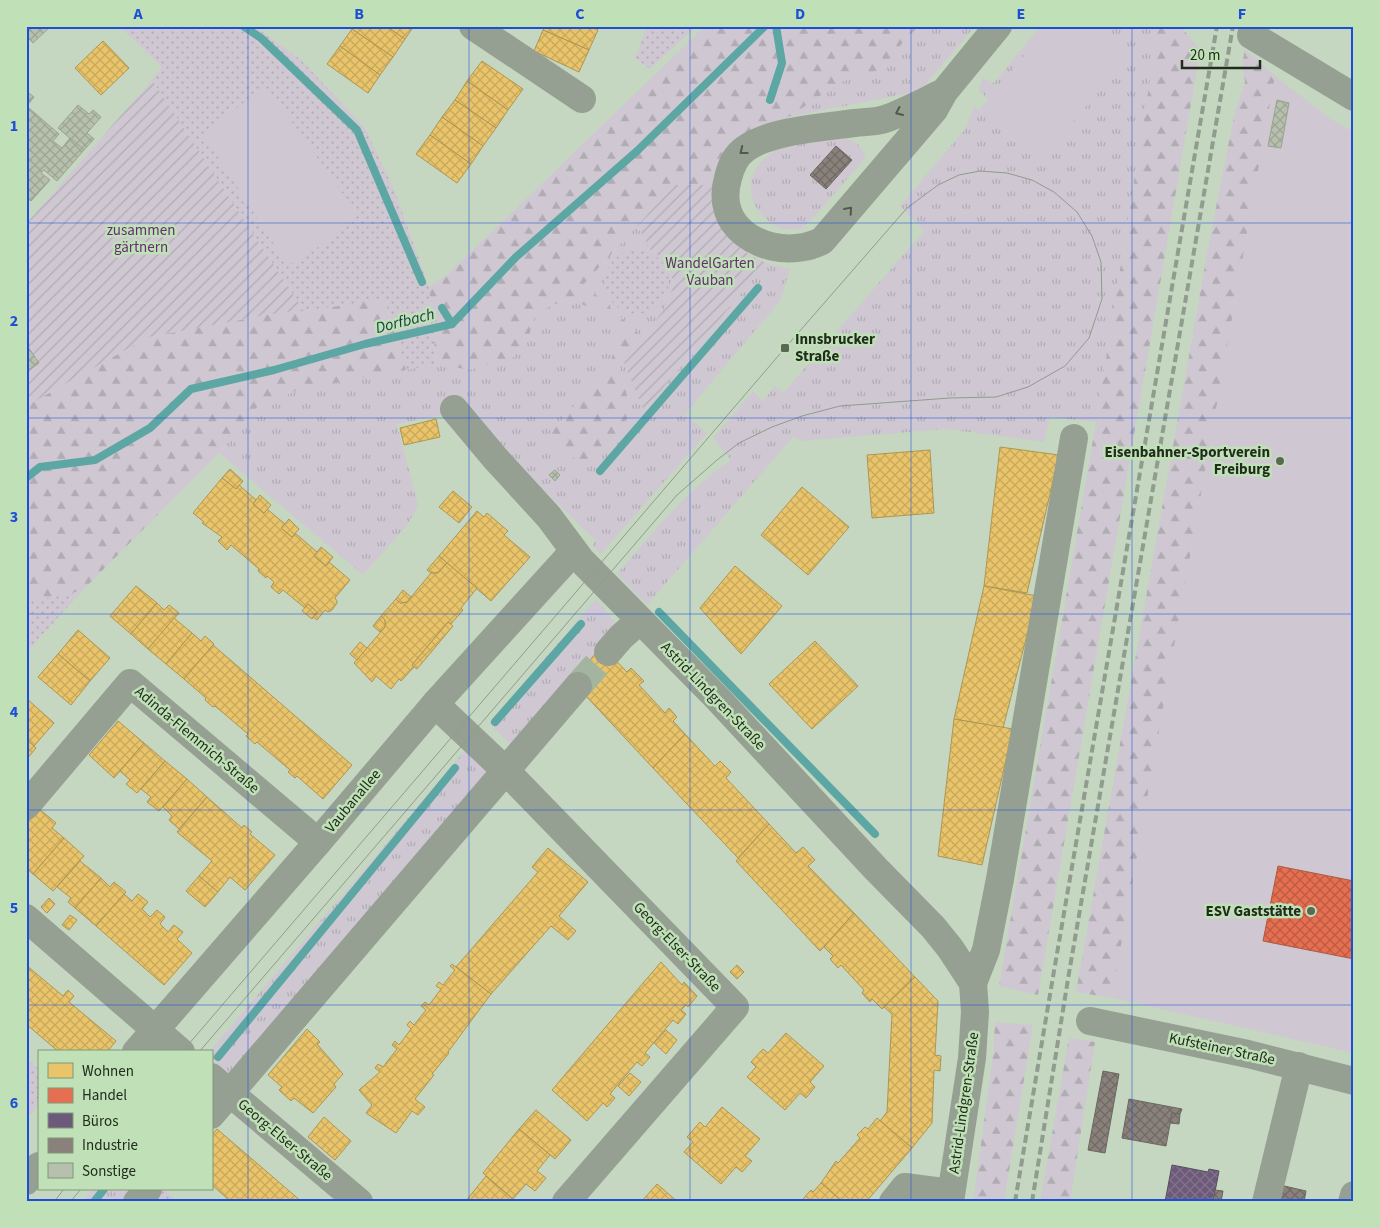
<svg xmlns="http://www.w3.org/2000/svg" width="1380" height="1228" font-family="'Source Sans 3',sans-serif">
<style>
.grass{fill:url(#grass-tufts)}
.forest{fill:url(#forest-firs)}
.park{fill:url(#park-dots)}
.garden{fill:url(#garden-furrows)}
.pitch{fill:#cfc8d2}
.homes{fill:url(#homes-cross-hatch);stroke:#ad9653}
.shops{fill:url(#shops-cross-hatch);stroke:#ab5b41}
.offices{fill:url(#offices-cross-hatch);stroke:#564c5e}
.industry{fill:url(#industry-cross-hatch);stroke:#6a685f}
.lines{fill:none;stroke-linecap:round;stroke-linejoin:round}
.stream{stroke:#5ca7a3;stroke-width:8}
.building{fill:url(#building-cross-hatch);stroke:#99a390}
.minor-tunnel{stroke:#a4b59f;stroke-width:28;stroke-dasharray:28 14;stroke-linecap:butt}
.minor{stroke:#95a092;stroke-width:28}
.tram{stroke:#909c8d;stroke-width:1}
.rail{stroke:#909c8d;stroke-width:4;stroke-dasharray:8 4;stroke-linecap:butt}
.oneway{stroke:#4f5a4b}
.grid{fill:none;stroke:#1d4ed8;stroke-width:1;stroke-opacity:0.55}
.poi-dot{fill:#5a6855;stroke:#c0e0b7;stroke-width:2}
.labels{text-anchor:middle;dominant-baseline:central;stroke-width:5;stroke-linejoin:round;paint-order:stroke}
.park-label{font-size:15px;fill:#632f71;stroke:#c0e0b7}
.poi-label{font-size:15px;font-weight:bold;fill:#202c1c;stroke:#c0e0b7;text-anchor:end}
.street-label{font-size:15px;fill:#202c1c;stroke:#c0e0b7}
.water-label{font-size:16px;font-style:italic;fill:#123e40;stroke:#c0e0b7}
.neatline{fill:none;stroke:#1d4ed8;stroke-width:2}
.grid-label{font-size:16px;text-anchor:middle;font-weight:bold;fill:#1d4ed8}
</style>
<defs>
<pattern id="grass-tufts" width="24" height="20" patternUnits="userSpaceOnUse" patternTransform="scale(1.25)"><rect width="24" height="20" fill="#cfc8d2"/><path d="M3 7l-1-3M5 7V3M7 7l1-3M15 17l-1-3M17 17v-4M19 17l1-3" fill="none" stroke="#b1acb4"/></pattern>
<pattern id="forest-firs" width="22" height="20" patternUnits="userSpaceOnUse" patternTransform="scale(1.25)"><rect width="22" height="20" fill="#cfc8d2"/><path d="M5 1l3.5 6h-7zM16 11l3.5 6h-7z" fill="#b1acb4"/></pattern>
<pattern id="park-dots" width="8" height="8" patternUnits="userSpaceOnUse" patternTransform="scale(1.25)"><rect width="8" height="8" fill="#cfc8d2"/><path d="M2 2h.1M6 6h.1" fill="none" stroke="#b1acb4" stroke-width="1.8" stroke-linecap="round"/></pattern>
<pattern id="garden-furrows" width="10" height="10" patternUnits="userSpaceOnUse" patternTransform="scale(1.25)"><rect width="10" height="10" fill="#cfc8d2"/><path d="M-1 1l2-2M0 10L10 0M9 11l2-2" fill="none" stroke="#b1acb4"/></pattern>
<pattern id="homes-cross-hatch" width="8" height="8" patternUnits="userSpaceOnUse" patternTransform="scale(1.25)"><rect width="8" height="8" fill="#e9c46a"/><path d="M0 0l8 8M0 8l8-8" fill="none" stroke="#c8a95b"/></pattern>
<pattern id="shops-cross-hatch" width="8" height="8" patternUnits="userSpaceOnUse" patternTransform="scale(1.25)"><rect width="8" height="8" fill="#e76f51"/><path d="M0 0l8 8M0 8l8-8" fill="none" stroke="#bb5b42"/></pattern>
<pattern id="offices-cross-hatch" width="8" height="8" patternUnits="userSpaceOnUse" patternTransform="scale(1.25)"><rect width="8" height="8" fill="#6d597a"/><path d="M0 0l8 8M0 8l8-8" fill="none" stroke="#81738a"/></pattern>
<pattern id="industry-cross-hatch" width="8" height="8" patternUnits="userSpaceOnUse" patternTransform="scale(1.25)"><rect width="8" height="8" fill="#8a817c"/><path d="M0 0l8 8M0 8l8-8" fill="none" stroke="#706a65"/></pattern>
<pattern id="building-cross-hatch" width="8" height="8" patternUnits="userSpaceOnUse" patternTransform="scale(1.25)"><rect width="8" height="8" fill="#b6c0ad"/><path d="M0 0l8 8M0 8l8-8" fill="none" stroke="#9ca594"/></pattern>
</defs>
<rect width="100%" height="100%" fill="#c5d7c0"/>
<g class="grass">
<polygon points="919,26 975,26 920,91 789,117 840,82 880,70 906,39"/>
<polygon points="1037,26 1049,26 988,100 979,89 983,78 994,83 1039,28"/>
<path d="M1094,26H1170L1158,29L1096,422L1050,417L1044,442L946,429L800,441L794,436L647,605L617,574C652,534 687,489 731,460L713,438L753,391L763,401L775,386L783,393L924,231L900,206L966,128L974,106L1041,159L1129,55Z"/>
<path d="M840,136C853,141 861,143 866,157L816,215L801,229C794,229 784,230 778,227C749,212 740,180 766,157C785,140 816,140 840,136Z"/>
<polygon points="637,226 651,250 668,263 674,285 664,309 624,363 644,411 766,263 790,269 780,301 685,414 707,433 600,555 593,545 595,540 462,411 397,424 418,505 408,524 363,575 219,453 258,406 301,389 436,364 470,370 528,339 535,316 543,309 568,299 594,309 619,332 610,364 544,441 631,412 619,363 637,332 584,284"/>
<polygon points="596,599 616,624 602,646 514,748 489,723"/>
<polygon points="467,748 490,773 229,1075 211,1058 211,1052 209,1052"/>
<polygon points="93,1189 131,1189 121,1202 82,1202"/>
</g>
<g class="forest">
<polygon points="705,26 919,26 906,39 880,70 840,82 789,117 744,136 717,185 674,185 584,284 637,332 641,338 619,363 631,412 618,434 584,464 544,441 610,364 619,332 594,309 568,299 543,309 535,316 528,339 514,357 470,370 436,364 429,287 446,276"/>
<polygon points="1170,26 1181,26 1200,51 1038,995 999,986 1096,422 1158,29"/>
<polygon points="1245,49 1275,76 1112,998 1076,992 1209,243 1235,111 1245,82 1242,65"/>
<polygon points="385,299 406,370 301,389 258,406 219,453 82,591 26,602 26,406 148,337 283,312 304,311"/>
<polygon points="995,1022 1033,1025 1004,1202 973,1202 993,1056"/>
<polygon points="1069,1038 1095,1042 1070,1202 1040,1202"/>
</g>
<g class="park">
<polygon points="119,26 254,26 300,59 365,128 395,192 429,287 436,364 406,370 385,299 304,311 152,80 162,67"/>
<polygon points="647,26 697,26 650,69 635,58"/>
<circle cx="637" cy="282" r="32"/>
<polygon points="82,591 26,653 26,602"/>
<polygon points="26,1058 39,1069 39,1104 26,1119"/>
<polygon points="160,1189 164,1189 178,1202 149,1202"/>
</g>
<g class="garden">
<polygon points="152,80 304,311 283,312 148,337 26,406 26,224"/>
<polygon points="674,185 717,185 736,244 748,254 766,263 644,411 624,363 664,309 674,285 668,263 651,250 637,226"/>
</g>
<g class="pitch">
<polygon points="1049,26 1094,26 1130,55 1041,159 979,110"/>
<polygon points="1275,76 1331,119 1354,132 1354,1053 1112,998"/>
<polygon points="261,89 276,100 355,211 354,221 296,263 286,263 203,134"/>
</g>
<g class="homes">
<polygon points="354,26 386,26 405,39 393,57 352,29"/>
<polygon points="386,26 414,26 405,39"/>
<polygon points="545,26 589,26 598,30 589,50 543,30"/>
<polygon points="352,29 393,57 380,75 340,46"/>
<polygon points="543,30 589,50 579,72 534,51"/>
<polygon points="103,41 129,68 101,95 75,68"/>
<polygon points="340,46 380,75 368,93 327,64"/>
<polygon points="482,61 523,89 508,110 467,81"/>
<polygon points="467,81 508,110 496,128 455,100"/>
<polygon points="455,100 496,128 483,146 442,117"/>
<polygon points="442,117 483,146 471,164 430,135"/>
<polygon points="430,135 471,164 457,183 416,154"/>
<polygon points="436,419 440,437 404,445 400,428"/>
<polygon points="1000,447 1059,455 1027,593 984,586"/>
<polygon points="930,450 934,513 872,518 867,455"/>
<polygon points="230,469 243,481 236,489 222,478"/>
<polygon points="222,478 236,489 239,485 256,500 253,504 264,513 267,509 285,524 281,528 292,537 295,533 317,552 314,556 326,566 329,562 350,580 335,598 337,601 337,603 332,610 328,612 325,610 317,620 313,617 317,612 308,604 305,608 283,590 279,594 271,587 274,582 267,576 266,578 258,571 259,569 231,545 227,550 218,541 222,537 202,523 204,522 193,513"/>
<polygon points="802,487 849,527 808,575 761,535"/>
<polygon points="453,491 472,507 459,523 439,507"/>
<polygon points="260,495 271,505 264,513 253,504"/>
<polygon points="477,511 484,517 487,513 508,531 504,535 530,557 491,601 439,556"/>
<polygon points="289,519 299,529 292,537 281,528"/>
<polygon points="321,547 333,557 326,566 314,556"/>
<polygon points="439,556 447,563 438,573 431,573 427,570"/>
<polygon points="447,563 477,588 461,608 463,610 451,624 448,622 412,665 414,667 401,681 399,679 391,689 376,676 372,682 354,663 385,627 385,620 381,616 396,599 400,603 407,602 431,573 438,573"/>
<polygon points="735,566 782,606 741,654 700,608"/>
<polygon points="136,586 157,603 131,634 110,616"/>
<polygon points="984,586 1037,596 1003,728 954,719"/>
<polygon points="403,590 411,597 407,602 400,603 396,599"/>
<polygon points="157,603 164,610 169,605 179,613 148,649 131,634"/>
<polygon points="308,604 317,612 312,619 302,611"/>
<polygon points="381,616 385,620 385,627 380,632 373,626"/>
<polygon points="174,618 192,633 166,664 148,649"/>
<polygon points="448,622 453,626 417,669 412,665"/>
<polygon points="78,630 110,658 90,681 58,654"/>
<polygon points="192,633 201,641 205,636 214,644 184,679 166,664"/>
<polygon points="815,641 858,686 812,729 769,684"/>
<polygon points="360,642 367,648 357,660 350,654"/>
<polygon points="213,645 352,765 323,799 297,776 295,778 288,772 290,770 257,742 255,744 246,736 248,734 215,706 213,707 205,700 206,698 184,679"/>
<polygon points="602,646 627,672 631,668 644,681 639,685 665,713 669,708 677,717 673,721 685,734 653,768 572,681"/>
<polygon points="58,654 90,681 71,705 38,677"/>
<polygon points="26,698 54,723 34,746 26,739"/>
<polygon points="954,719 1013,729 982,865 938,856"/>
<polygon points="118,721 144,743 114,778 89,755"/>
<polygon points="685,734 715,766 720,761 731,772 726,778 769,824 738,858 653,768"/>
<polygon points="26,739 36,748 26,760"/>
<polygon points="144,743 165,761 137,793 126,784 130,780 120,771"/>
<polygon points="165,761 187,779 159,811 147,802 151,797 141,789"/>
<polygon points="187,779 207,797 179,829 169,820 172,816 163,807"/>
<polygon points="207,797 242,828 244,825 252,832 250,834 275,855 245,890 230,877 218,892 199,876 212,861 177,832"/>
<polygon points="38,808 56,823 52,828 64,838 33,874 26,868 26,823"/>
<polygon points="769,824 796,853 803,847 815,860 808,866 854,913 820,951 736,861"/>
<polygon points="64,838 84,856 53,891 33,874"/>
<polygon points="548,848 588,882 559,916 576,931 568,940 551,926 491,994 456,967 538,872 532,867"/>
<polygon points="80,861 101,878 75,908 68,902 71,898 57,887"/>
<polygon points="199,876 218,892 205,907 186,891"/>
<polygon points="101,878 110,887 114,882 126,892 96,926 75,908"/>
<polygon points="124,894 132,901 138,894 148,902 142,909 150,917 157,910 165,917 160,924 168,932 174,925 183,932 177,939 192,953 164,985 96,926"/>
<polygon points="49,898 55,904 47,913 41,907"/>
<polygon points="854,913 915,977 882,1009 872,999 870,1002 862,993 864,990 841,965 838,968 830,959 833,956 824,947"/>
<polygon points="70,915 77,920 69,930 62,925"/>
<polygon points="661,962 682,985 684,982 697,996 688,1007 686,1005 681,1010 686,1014 678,1024 673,1020 645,1053 650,1057 642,1066 637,1062 610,1094 615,1098 607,1107 603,1103 587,1121 552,1090"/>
<polygon points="452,964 491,994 448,1052 449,1053 432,1074 434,1075 415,1099 425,1107 418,1115 412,1111 396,1133 366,1113 372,1105 359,1090 380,1072 375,1068 378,1064 383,1067 397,1049 392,1045 395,1041 399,1045 411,1029 407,1025 410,1021 414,1025 426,1010 421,1006 425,1002 429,1005 441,989 436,986 439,982 443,985 455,970 450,966"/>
<polygon points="26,965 63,996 68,990 74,996 69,1002 116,1041 107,1052 59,1052 26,1024"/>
<polygon points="737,965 744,972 737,979 730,972"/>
<polygon points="915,977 938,1001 935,1055 941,1056 940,1071 934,1070 932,1123 912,1148 880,1121 887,1112 892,1014 884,1007"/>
<polygon points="307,1029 320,1042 317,1044 343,1074 334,1084 336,1087 313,1113 294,1098 291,1101 279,1090 282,1087 268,1075"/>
<polygon points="666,1030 677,1040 666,1054 654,1043"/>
<polygon points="786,1033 824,1066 810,1082 815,1087 806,1098 800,1093 785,1110 747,1077 756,1067 751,1062 763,1049 768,1053"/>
<polygon points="630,1073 641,1082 629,1096 618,1086"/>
<polygon points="722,1107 760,1139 745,1156 752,1161 742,1172 736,1167 721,1184 684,1152 693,1142 687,1137 700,1122 705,1127"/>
<polygon points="536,1110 571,1140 555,1159 519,1129"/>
<polygon points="324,1117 351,1141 335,1160 308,1137"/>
<polygon points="877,1118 912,1148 866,1202 843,1202 821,1183 836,1161 838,1163 860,1138 857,1135 865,1127 868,1129"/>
<polygon points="217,1129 302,1202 231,1202 211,1184 211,1136"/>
<polygon points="519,1129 550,1155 537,1171 546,1178 535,1191 526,1184 513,1199 483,1173"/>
<polygon points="486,1176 515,1201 514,1202 465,1202"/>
<polygon points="821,1183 843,1202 805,1202 803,1199 811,1190 813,1192"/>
<polygon points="657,1184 678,1202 641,1202"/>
</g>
<polygon class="shops" points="1278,866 1354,881 1354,959 1263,941"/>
<polygon class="offices" points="1172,1165 1208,1172 1209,1169 1219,1171 1213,1202 1165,1202"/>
<g class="industry">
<polygon points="836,146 852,160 826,189 810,175"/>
<polygon points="1103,1071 1119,1074 1105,1153 1088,1150"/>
<polygon points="1129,1099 1182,1109 1180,1114 1172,1113 1166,1146 1122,1138"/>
<polygon points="1172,1113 1180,1114 1179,1124 1170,1123"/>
<polygon points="1280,1185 1306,1191 1304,1202 1276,1202"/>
<polygon points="1215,1190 1223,1191 1221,1202 1215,1202"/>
</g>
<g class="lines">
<g class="stream">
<polyline points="243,26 261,38 357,130 422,282"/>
<polyline points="770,100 782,63 776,26"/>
<polyline points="442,308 452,324"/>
<polyline points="600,471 758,288"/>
<polyline points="26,478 40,467 95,460 150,428 191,389 274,370 365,344 452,324 516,257 637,151 765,26"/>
<polyline points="659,612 875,834"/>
<polyline points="495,722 581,624"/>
<polyline points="218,1057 455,768"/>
<polyline points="94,1202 104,1189"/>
</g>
</g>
<g class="building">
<polygon points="26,26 51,26 33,43 26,36"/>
<polygon points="26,91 34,97 26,107"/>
<polygon points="1277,100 1289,103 1281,148 1268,146"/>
<polygon points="78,105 89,114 93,110 101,117 87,133 94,139 84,150 58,128"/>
<polygon points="29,108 59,134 53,141 62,148 70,138 84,150 57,181 44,170 41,173 50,180 31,201 26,197 26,162 29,159 26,156 26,111"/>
<polygon points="26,344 39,363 26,372"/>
<polygon points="555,470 560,475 555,481 549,475"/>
</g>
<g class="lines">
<polyline class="minor-tunnel" points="578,686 608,652"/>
<g class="minor">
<polyline points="473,26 582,99"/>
<polyline points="1251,35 1354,97"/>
<path d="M944,92C925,101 905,112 885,119C876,122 864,122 855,123C825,127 768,131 745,149C735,156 731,166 728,178C714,227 761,255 804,247C811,246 817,243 822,241L934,110L944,92L998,26"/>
<polyline points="454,409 495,458 549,517 581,560 718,699 876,869 933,927 950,948 973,983 975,1012 972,1058 950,1202"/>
<polyline points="608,652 621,637 639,621"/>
<polyline points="435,704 506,771 735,1007 566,1202"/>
<polyline points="26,806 130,683 318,842"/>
<polyline points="26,918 181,1052"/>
<polyline points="973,983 986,950 1000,879 1074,438"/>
<polyline points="1090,1021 1248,1054 1354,1081"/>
<polyline points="136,1052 318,842 435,704 573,552"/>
<polyline points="211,1077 359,1202"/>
<polyline points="211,1115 578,686"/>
<polyline points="26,1181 39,1166"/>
<polyline points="137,1202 148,1189"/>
<polyline points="893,1202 905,1187 951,1193"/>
<polyline points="1266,1202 1299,1066"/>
<polyline points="1352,1202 1354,1195"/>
</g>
<g class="tram">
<polyline points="182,1052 785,348 907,208 938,185 959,175 980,171 1007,173 1032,180 1054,192 1077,212 1092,236 1101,262 1102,299 1089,338 1065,366 1028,387 996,397 950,398 840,406 802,416 772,427 739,443 717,460 677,495 199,1052"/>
<polyline points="54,1202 64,1189"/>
<polyline points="70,1202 81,1189"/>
</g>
<g class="rail">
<polyline points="1015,1202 1054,971 1217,26"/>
<polyline points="1032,1202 1069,973 1233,26"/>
</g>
</g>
<defs><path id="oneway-chevron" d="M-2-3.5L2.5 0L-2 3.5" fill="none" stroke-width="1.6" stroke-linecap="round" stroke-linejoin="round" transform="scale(1.25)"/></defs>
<g class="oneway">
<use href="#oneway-chevron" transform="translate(899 112) rotate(156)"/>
<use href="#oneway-chevron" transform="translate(743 151) rotate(142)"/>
<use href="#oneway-chevron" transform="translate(849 210) rotate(-49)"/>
</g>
<path class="grid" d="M248,26V1202M469,26V1202M690,26V1202M911,26V1202M1132,26V1202M26,223H1354M26,418H1354M26,614H1354M26,810H1354M26,1005H1354"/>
<g class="poi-dot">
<rect x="780" y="343" width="10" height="10" rx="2.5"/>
<circle cx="1280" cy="461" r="5"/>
<circle cx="1311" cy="911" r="5"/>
</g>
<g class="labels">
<g class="park-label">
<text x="141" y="230">zusammen<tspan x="141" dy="17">gärtnern</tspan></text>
<text x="710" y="263">WandelGarten<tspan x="710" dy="17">Vauban</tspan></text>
</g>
<g class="poi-label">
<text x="795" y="339" text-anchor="start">Innsbrucker<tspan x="795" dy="17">Straße</tspan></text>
<text x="1270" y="452">Eisenbahner-Sportverein<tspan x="1270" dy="17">Freiburg</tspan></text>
<text x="1301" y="911">ESV Gaststätte</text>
</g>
<g class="street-label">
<text transform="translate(713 696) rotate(46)">Astrid-Lindgren-Straße</text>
<text transform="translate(197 740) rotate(40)">Adinda-Flemmich-Straße</text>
<text transform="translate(353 801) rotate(-50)">Vaubanallee</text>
<text transform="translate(677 947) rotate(46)">Georg-Elser-Straße</text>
<text transform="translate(1222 1049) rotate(12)">Kufsteiner Straße</text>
<text transform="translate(964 1103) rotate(-82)">Astrid-Lindgren-Straße</text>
<text transform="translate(285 1140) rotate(40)">Georg-Elser-Straße</text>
</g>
<g class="water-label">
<text transform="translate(405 321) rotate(-14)">Dorfbach</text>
</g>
</g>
<rect width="1380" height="1228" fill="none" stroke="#c0e0b7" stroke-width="55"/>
<rect x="38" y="1050" width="175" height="140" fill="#c0e0b7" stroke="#809879"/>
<rect x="48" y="1063" width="25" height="15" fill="#e9c46a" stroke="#809879"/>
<text x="82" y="1076" font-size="15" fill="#202c1c">Wohnen</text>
<rect x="48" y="1088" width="25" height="15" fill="#e76f51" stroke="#809879"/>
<text x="82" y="1100" font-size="15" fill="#202c1c">Handel</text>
<rect x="48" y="1113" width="25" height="15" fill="#6d597a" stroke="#809879"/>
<text x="82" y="1126" font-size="15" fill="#202c1c">Büros</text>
<rect x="48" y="1138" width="25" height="15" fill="#8a817c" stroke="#809879"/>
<text x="82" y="1150" font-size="15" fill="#202c1c">Industrie</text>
<rect x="48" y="1163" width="25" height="15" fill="#b6c0ad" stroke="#809879"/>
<text x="82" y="1176" font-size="15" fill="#202c1c">Sonstige</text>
<path d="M1182 60v8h78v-8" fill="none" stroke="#202c1c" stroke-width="2.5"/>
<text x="1190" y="60" font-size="15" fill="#202c1c" stroke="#c0e0b7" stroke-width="4" paint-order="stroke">20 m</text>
<rect x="28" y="28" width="1324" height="1172" class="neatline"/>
<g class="grid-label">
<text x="138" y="19">A</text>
<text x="359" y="19">B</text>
<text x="580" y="19">C</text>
<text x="800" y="19">D</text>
<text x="1021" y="19">E</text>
<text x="1242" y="19">F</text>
<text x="14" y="131">1</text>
<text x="14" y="326">2</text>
<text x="14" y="522">3</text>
<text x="14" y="717">4</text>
<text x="14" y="913">5</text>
<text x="14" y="1108">6</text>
</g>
</svg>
